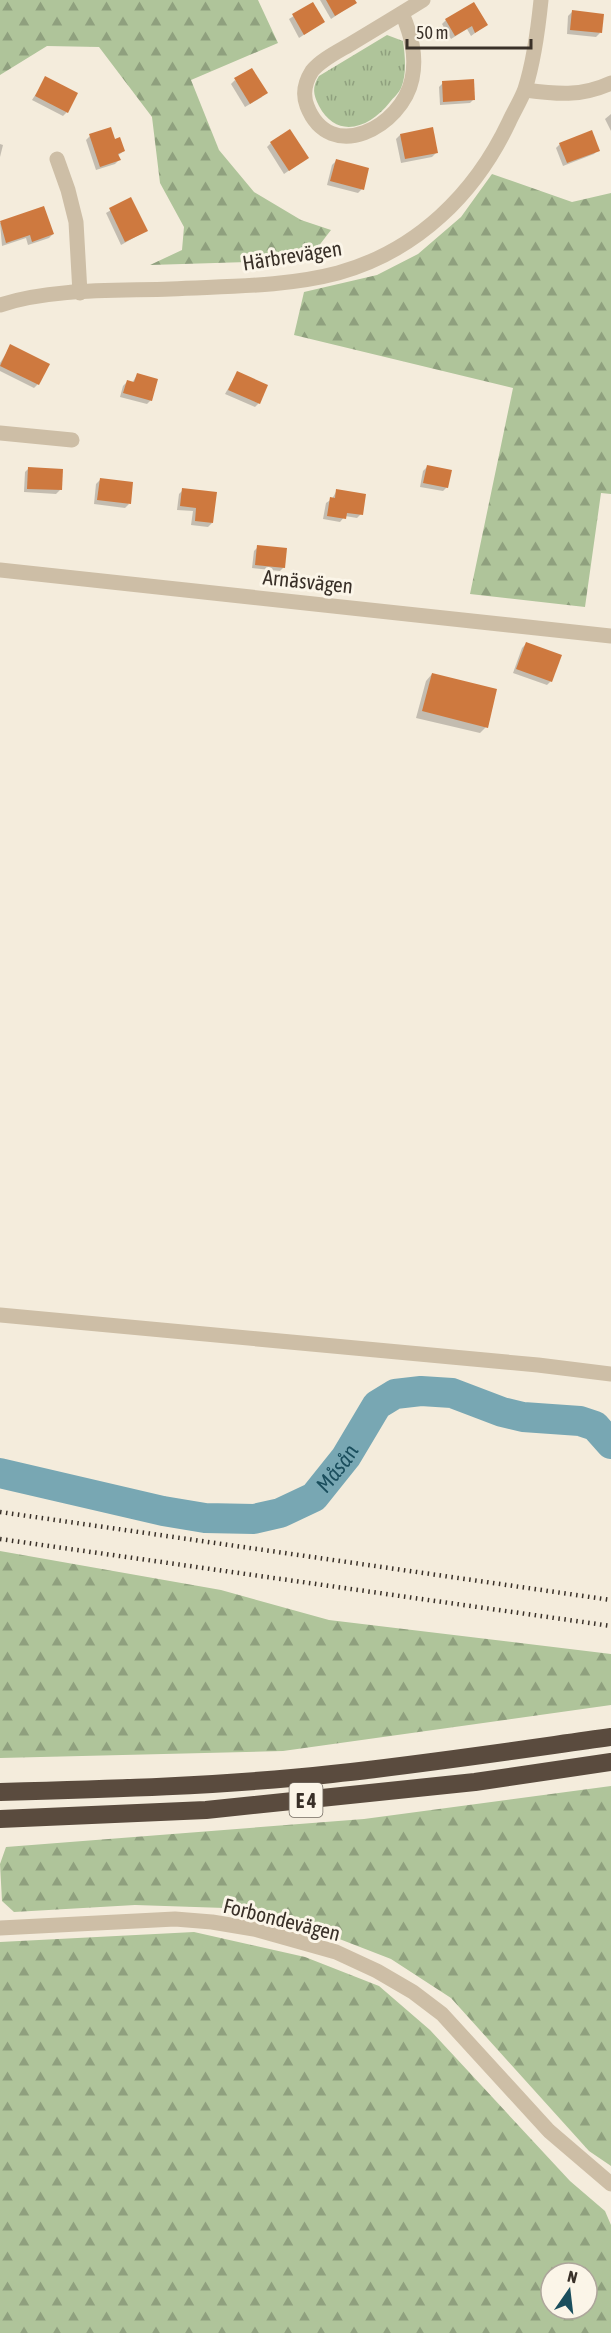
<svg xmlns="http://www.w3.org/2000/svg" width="611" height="2333" font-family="'Asap Condensed',sans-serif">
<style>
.forest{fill:url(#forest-firs);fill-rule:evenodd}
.park{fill:url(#park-tufts)}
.shadow{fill:#0003}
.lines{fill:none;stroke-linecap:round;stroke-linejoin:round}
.river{stroke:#78a7b3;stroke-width:30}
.building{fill:#ce793f}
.minor{stroke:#cdbea6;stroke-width:15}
.highway{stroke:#5a4b3e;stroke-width:18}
.rail{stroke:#393028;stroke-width:4.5;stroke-dasharray:1.5 4.5;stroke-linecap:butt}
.labels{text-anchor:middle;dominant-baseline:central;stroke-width:6;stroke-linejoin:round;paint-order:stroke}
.shield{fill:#fbf5e8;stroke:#736b62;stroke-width:1.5}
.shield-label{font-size:20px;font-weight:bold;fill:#393028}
.street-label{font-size:21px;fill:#393028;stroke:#fbf5e8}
.water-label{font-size:22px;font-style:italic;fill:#1a4e5d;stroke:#fbf5e8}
</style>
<defs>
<pattern id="forest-firs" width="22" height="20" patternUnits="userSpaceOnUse" patternTransform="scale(1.5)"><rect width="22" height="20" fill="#afc49a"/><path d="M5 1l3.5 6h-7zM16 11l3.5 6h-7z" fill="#8fa07e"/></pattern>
<pattern id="park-tufts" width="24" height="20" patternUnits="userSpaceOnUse" patternTransform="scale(1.5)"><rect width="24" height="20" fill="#afc49a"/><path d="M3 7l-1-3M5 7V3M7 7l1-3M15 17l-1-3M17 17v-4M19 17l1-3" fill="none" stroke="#8fa07e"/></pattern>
</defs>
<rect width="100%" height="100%" fill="#f4ecdc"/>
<g class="forest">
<polygon points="0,0 258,0 278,43 191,80 219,150 254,192 301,220 331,230 311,256 280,261 150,265 182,250 184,227 160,183 152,117 99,47 47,46 0,75"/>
<polygon points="492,174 572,202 611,193 611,494 601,493 585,607 470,594 513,388 294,335 304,292 377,275 418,254 461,217"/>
<polygon points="0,1551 221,1590 329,1620 611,1654 611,1705 283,1751 0,1758"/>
<polygon points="611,1786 611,2166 589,2151 451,1998 391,1959 311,1928 225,1908 135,1905 14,1912 2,1901 0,1864 6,1847 364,1819"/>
<path d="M194,1932L305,1957L379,1986L430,2030L570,2181L605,2211L611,2225V2333H0V1942ZM551,2273H587V2309H551Z"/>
</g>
<path class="park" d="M387,35L403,41C405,56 407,74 401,88C399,93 393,98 390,102C370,128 337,140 319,106C313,94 312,87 319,76Z"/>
<g class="shadow">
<polygon points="320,0 353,0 355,3 331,19"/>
<polygon points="313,4 323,22 299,38 289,19"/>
<polygon points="572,12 600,33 596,37 567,34 568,16"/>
<polygon points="446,20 486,25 471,36 467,29 451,39 442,24"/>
<polygon points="46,78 67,112 63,116 32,100"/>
<polygon points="235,80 262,97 245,107 231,84"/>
<polygon points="443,83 474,99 470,103 440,105 439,87"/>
<polygon points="611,114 611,131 605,119"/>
<polygon points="400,135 436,153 432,157 401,163 396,139"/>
<polygon points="90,136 114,141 124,151 117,156 119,160 115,164 96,170 86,140"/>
<polygon points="271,143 307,158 284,174 267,147"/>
<polygon points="0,144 3,145 0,157"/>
<polygon points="560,144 598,150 594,154 563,166 556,148"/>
<polygon points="336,161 362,189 358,193 327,185 332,165"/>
<polygon points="130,199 146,231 121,245 106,213"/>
<polygon points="43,207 53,234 49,238 28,245 26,238 2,246 0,223"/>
<polygon points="11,346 38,384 34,388 0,371 0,363"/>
<polygon points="237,373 259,403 255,407 225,394"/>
<polygon points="137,375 151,400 147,404 120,397 123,386 127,382 132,383"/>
<polygon points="427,467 447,487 443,491 420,487 423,471"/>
<polygon points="29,468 60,490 56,494 24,492 25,472"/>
<polygon points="100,480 129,504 125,508 94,504 96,484"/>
<polygon points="183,490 212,523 208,527 191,525 193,511 177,510 179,494"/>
<polygon points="337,490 361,514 357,518 345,516 340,522 323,519 326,503 332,499"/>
<polygon points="258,547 284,567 280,571 252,568 254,551"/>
<polygon points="526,644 551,681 547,685 513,673 522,648"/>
<polygon points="432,674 486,727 480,733 416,718 426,681"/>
</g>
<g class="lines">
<path class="river" id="s1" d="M0,1473L163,1511L205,1518L254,1519L280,1513L314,1497L346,1457L377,1405L395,1394L421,1391L452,1393L502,1412L523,1417L580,1421L595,1426L611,1444"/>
</g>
<g class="building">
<polygon points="326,0 355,0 357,3 335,16"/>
<polygon points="313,2 325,22 304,35 292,14"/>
<polygon points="474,2 488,25 475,33 472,26 455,36 445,19"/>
<polygon points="572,10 604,14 602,33 570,30"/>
<polygon points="252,68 268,93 250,104 234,78"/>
<polygon points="45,76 78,93 68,113 35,96"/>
<polygon points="474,79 475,100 443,102 442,81"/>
<polygon points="111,127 115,139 120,137 125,151 118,154 121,160 100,167 89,134"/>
<polygon points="433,127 438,153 405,159 400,134"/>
<polygon points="290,129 309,158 289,171 270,142"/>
<polygon points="592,130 600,151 567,163 559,143"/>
<polygon points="336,159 369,168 364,190 330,181"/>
<polygon points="131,197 148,231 125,242 109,208"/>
<polygon points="44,206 54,234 32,242 30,235 6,243 0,221"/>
<polygon points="10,344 50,364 39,385 0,366"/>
<polygon points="237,371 268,385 260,404 228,390"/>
<polygon points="137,373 158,379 152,401 123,393 127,380 134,382"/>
<polygon points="427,465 452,470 448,488 423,483"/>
<polygon points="28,467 63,469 62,490 27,489"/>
<polygon points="100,478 133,482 131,504 97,500"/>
<polygon points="182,488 217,492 213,523 195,521 196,508 180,506"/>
<polygon points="336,489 366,494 363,515 347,513 346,519 327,516 330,497 335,498"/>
<polygon points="257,545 287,548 285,568 255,565"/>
<polygon points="526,642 562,655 552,682 516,669"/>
<polygon points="432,673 497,689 488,728 422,711"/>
</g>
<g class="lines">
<g class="minor">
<path d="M402,13C411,35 417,55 412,79C402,127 330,165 307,106C302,93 305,82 312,71C321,60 337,52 349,45C374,30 399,15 423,0"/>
<path d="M525,90C556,94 581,97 611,83"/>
<polyline points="57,159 68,190 76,222 80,293"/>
<path d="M0,305C52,288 117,291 171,289C226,286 285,287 338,273C417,251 475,194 509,122C514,111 521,100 525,89C534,61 538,30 541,0"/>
<polyline points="0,433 72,440"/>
<polyline points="0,570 611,636"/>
<polyline points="0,1315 538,1365 611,1374"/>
<polyline points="0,1928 175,1919 212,1922 254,1929 336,1952 377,1971 413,1992 442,2014 549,2131 611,2184"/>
</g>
<g class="highway">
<path d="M0,1792C111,1789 222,1786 332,1774C425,1764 518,1750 611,1737"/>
<polyline points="0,1819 206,1810 475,1782 611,1762"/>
</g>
<g class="rail">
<polyline points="0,1512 611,1600"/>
<polyline points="0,1539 611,1626"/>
</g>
</g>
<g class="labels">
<rect class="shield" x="289.5" y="1783" width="33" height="34" rx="4.5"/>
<g class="shield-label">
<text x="306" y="1800">E 4</text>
</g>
<g class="street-label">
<text transform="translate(292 255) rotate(-9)">Härbrevägen</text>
<text transform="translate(308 581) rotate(6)">Arnäsvägen</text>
<text transform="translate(282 1919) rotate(14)">Forbondevägen</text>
</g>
<g class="water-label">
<text stroke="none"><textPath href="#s1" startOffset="360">Måsån</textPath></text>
</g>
</g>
<g transform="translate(569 2291) rotate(14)"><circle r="28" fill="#fbf5e8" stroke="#ada69b" stroke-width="1.5"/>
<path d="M0-4.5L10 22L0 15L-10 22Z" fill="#1a4e5d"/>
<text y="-9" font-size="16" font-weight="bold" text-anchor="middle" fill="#393028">N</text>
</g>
<path d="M407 39v9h124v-9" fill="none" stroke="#393028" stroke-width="3"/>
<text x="416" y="39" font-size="18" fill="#393028" stroke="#fbf5e8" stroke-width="4.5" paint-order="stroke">50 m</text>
</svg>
